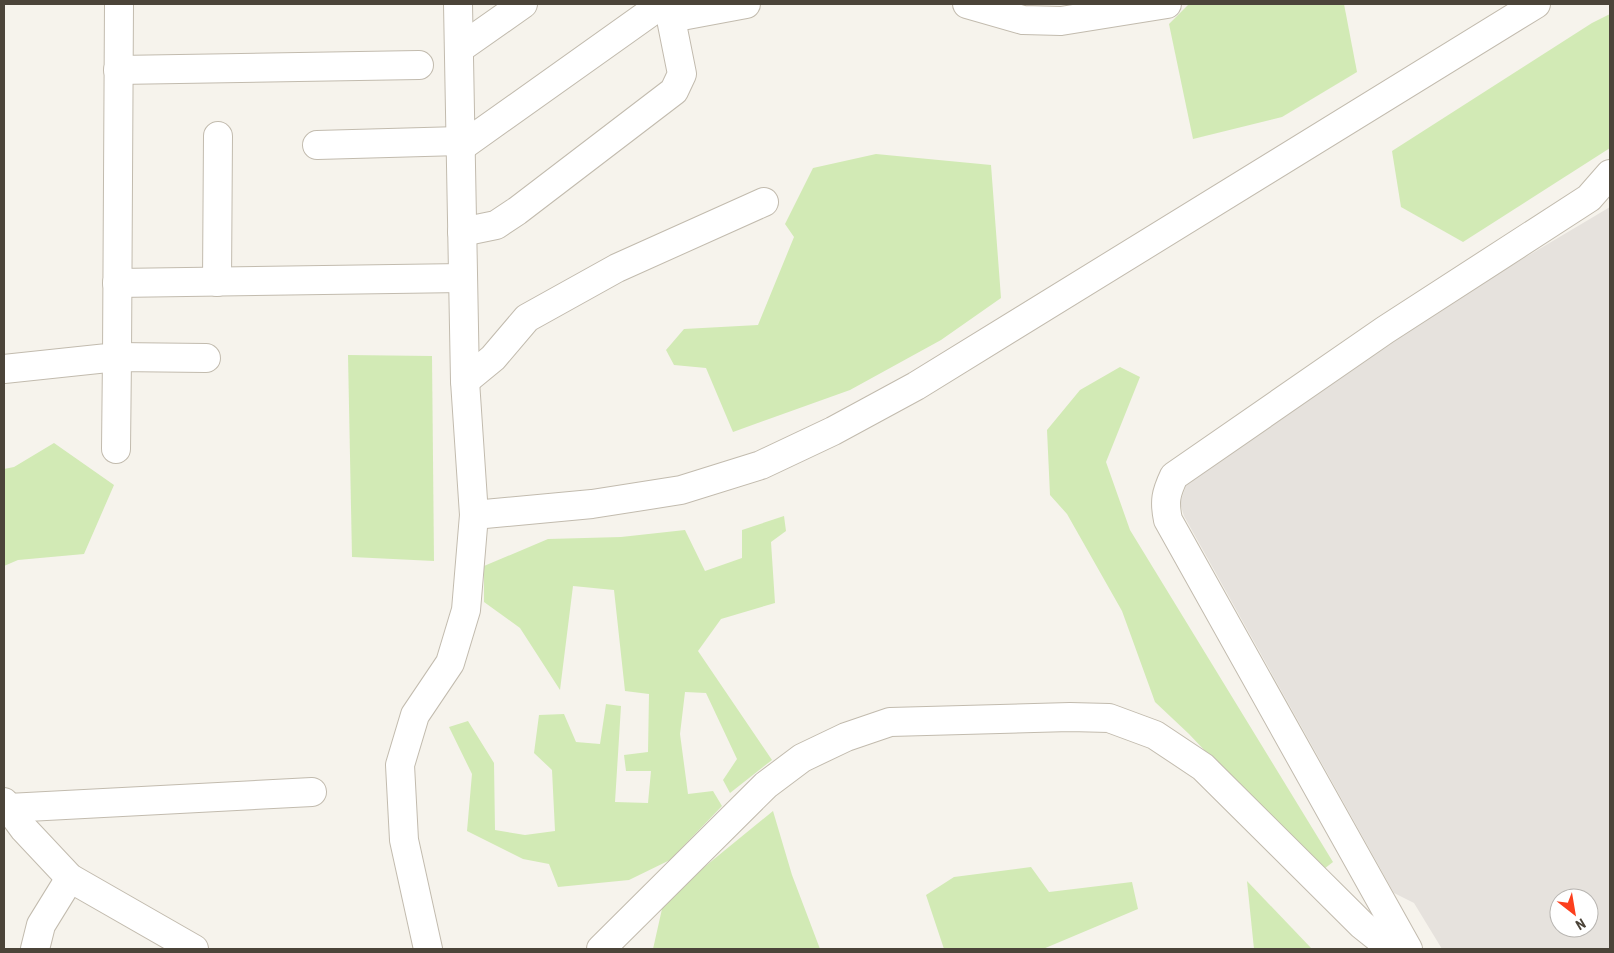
<svg xmlns="http://www.w3.org/2000/svg" width="1614" height="953" font-family="'Roboto Condensed',sans-serif">
<style>
.industrial{fill:#e6e2dd;fill-rule:evenodd}
.green{fill:#d2eab5}
.lines{fill:none;stroke-linecap:round;stroke-linejoin:round}
.minor-casing{stroke:#c2bbae;stroke-width:30}
.minor{stroke:#fff;stroke-width:28}
</style>
<rect width="100%" height="100%" fill="#f6f3ec"/>
<path class="industrial" d="M1610,207V949H1442L1414,903L1394,893L1184,516L1180,503L1188,480L1445,305ZM1559,898H1589V928H1559Z"/>
<g class="green">
<polygon points="1189,4 1344,4 1357,72 1282,117 1193,139 1169,24"/>
<polygon points="1610,14 1610,148 1463,242 1401,207 1392,151 1592,23"/>
<polygon points="876,154 991,165 1001,298 941,340 850,390 733,432 706,368 674,365 666,350 684,329 758,325 794,237 785,224 813,168"/>
<polygon points="348,355 432,356 434,561 352,557"/>
<polygon points="1120,367 1140,377 1106,462 1130,530 1333,862 1320,872 1189,734 1155,702 1122,611 1067,514 1050,495 1047,430 1080,390"/>
<polygon points="54,443 114,485 84,554 18,560 4,566 4,469 14,467"/>
<polygon points="784,516 786,531 771,542 775,603 721,619 698,651 772,760 730,793 723,780 737,759 706,693 685,692 680,734 688,794 713,791 722,806 670,860 629,880 558,887 549,864 523,859 467,831 472,774 449,727 468,721 494,763 495,830 525,835 555,831 552,770 534,753 539,715 564,714 576,742 600,744 606,704 621,706 615,802 648,803 651,771 626,771 624,755 648,752 649,694 625,691 614,590 573,586 560,690 520,628 484,602 484,566 548,539 621,537 685,530 705,571 742,558 742,530"/>
<polygon points="773,811 792,875 820,949 653,949 664,900"/>
<polygon points="1031,867 1049,892 1132,882 1138,909 1043,949 944,949 926,895 954,877"/>
<polygon points="1247,881 1312,949 1254,949"/>
</g>
<g class="lines">
<g class="minor-casing">
<g id="minor">
<polyline points="967,4 1023,20 1061,21 1167,4"/>
<polyline points="671,18 746,4"/>
<polyline points="459,49 523,4"/>
<polyline points="118,70 419,65"/>
<polyline points="317,145 460,141"/>
<polyline points="461,147 662,4"/>
<polyline points="462,232 496,225 517,211 674,91 682,74 668,4"/>
<polyline points="217,282 218,136"/>
<polyline points="117,283 463,278"/>
<polyline points="4,369 117,357 119,4"/>
<polyline points="465,381 493,358 527,318 617,268 764,202"/>
<polyline points="116,449 117,357 206,358"/>
<polyline points="474,515 592,504 681,490 761,465 833,431 916,386 1536,4"/>
<polyline points="4,802 24,829 70,878 194,949"/>
<polyline points="8,808 312,792"/>
<polyline points="35,949 41,925 70,878"/>
<polyline points="428,949 404,840 400,765 415,715 450,663 466,610 474,515 465,381 458,4"/>
<polyline points="601,949 766,785 802,758 846,737 890,722 1070,717 1109,718 1155,735 1203,767 1362,925 1392,949"/>
<path d="M1408,949L1168,520C1164,501 1166,493 1174,476L1385,330L1589,198L1610,174"/>
</g>
</g>
<use href="#minor" class="minor"/>
</g>
<rect width="1614" height="953" fill="none" stroke="#4b4439" stroke-width="10"/>
<g transform="translate(1574 913) rotate(149)"><circle r="24" fill="#ffffff" stroke="#b7b4b0"/>
<path d="M0-4L9 19L0 12L-9 19Z" fill="#fc3f1d"/>
<text y="-8" font-size="14" font-weight="bold" text-anchor="middle" fill="#4b4439">N</text>
</g>
</svg>
